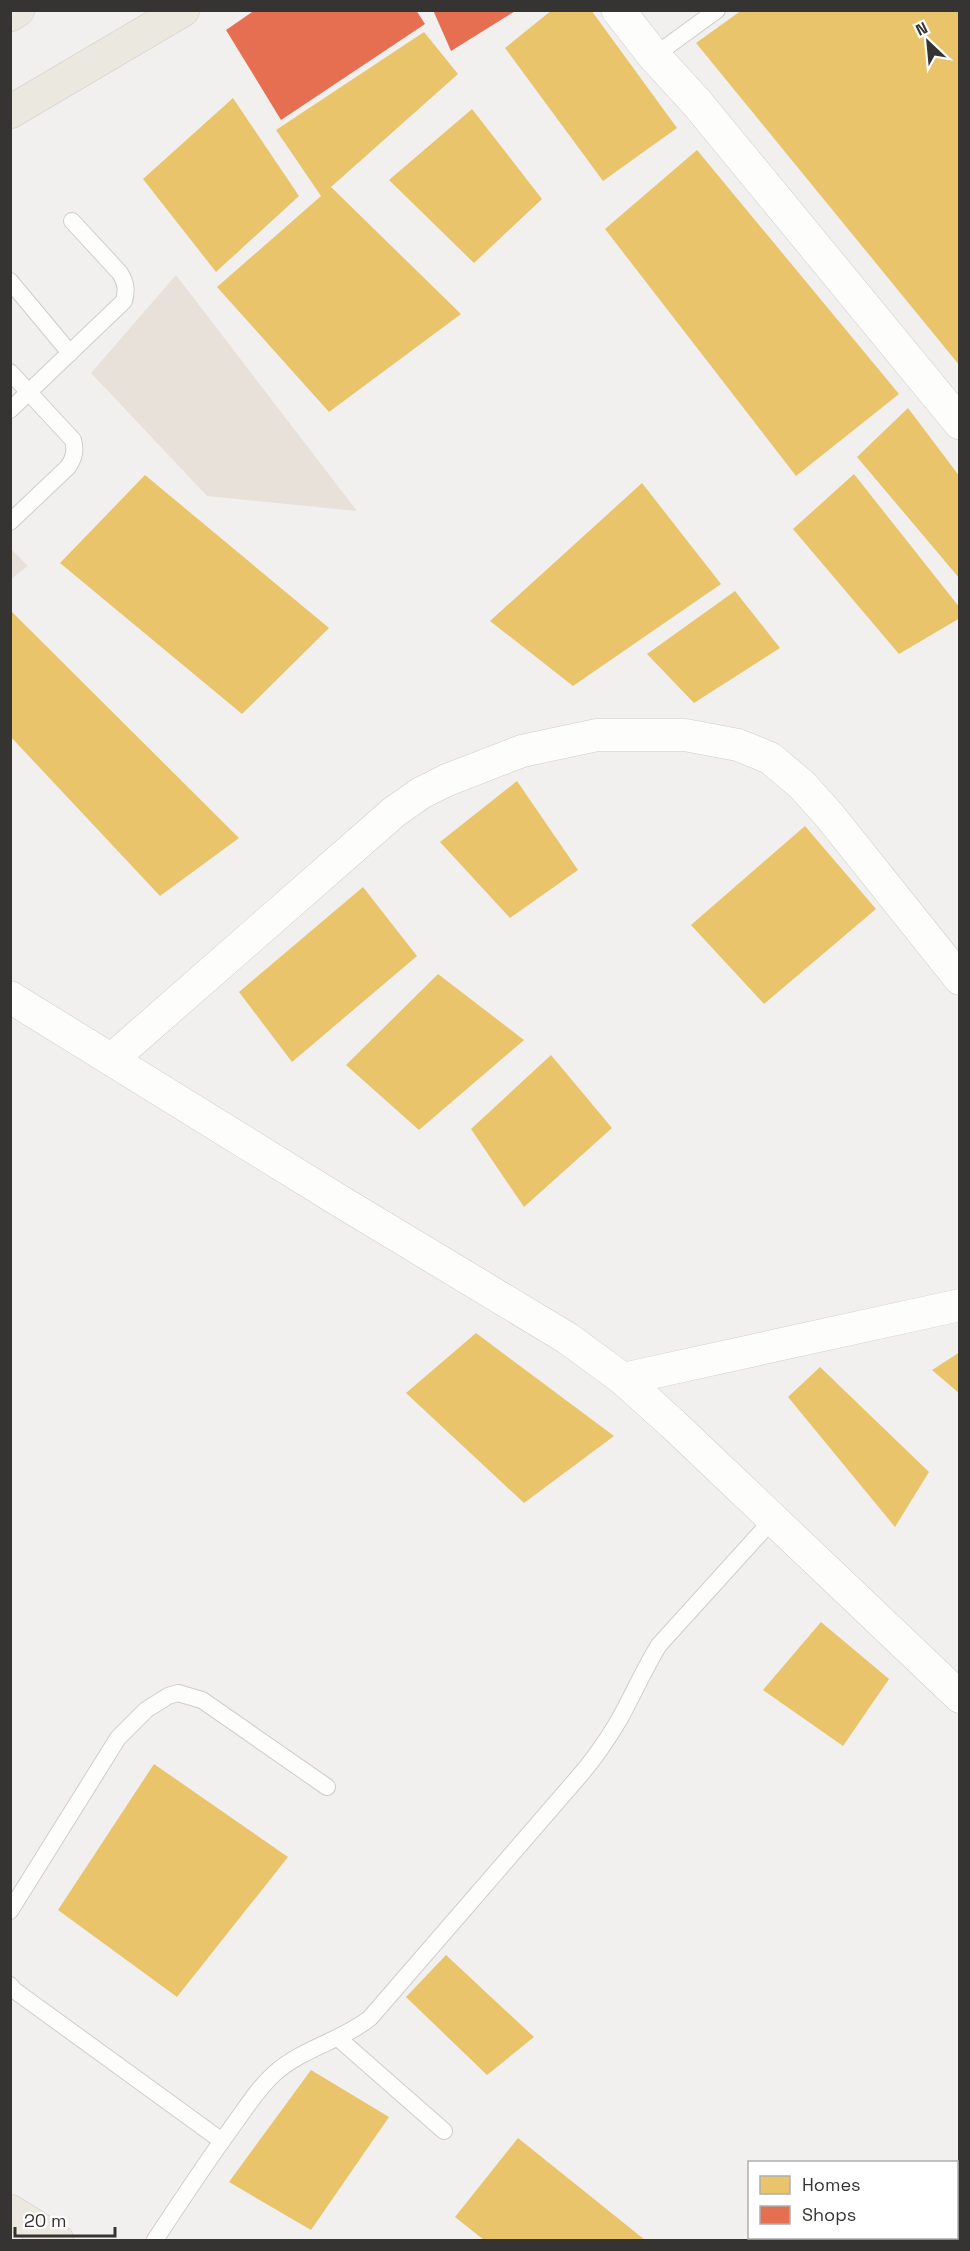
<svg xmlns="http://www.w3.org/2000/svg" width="970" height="2251" font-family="'Space Grotesk',sans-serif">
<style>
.built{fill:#e7e1da}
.homes{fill:#e9c46a}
.shops{fill:#e76f51}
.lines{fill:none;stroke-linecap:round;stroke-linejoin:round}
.service-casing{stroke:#cecdcb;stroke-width:18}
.minor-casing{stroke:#cecdcb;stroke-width:33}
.tertiary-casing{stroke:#cecdcb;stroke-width:34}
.primary-casing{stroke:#cecdcc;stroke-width:34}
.service{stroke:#fdfdfc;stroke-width:16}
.minor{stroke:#fdfdfc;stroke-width:32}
.tertiary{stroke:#fdfdfc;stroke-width:33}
.primary{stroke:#eae8df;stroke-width:33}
</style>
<rect width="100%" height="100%" fill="#f2f0ee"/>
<g class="built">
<polygon points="176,275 357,511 207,496 91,373"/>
<polygon points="11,549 28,566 11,579"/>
</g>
<g class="homes">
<polygon points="552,10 591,10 677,128 603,181 505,48"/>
<polygon points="742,10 960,10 960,366 696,43"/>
<polygon points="424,32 458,74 331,187 461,314 329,412 217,287 321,196 276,130"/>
<polygon points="233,98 299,196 216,272 143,179"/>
<polygon points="472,109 542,199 474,263 389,180"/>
<polygon points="697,150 899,394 796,476 605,229"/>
<polygon points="908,408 960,477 960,579 857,457"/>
<polygon points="854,474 960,608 960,618 899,654 793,529"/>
<polygon points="145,475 329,628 242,714 60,563"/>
<polygon points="642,483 721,584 573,686 490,621"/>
<polygon points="735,591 780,648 694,703 647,654"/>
<polygon points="10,610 239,838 160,896 10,736"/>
<polygon points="517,781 578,870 510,918 440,842"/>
<polygon points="805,826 876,909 764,1004 691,925"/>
<polygon points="363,887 417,956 292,1062 239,992"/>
<polygon points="438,974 524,1040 419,1130 346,1065"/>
<polygon points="551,1055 612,1128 524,1207 471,1129"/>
<polygon points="476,1333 614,1436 524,1503 406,1393"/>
<polygon points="960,1352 960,1394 932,1370"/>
<polygon points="820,1367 929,1472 895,1527 788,1397"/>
<polygon points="821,1622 889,1679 843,1746 763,1690"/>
<polygon points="154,1764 288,1857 177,1997 58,1910"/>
<polygon points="446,1955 534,2037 487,2075 406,1997"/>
<polygon points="311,2070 389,2117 311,2230 229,2182"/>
<polygon points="518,2138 645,2240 484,2240 455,2217"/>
</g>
<g class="shops">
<polygon points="255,10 416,10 425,24 281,120 226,30"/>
<polygon points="433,10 517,10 451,51"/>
</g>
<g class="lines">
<g class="service-casing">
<g id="service">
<polyline points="654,56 717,10"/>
<polyline points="10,281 70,353"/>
<path d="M10,372L73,440C76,451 74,458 68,467L10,522"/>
<path d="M10,410L124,301C127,290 126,283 120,273L72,221"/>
<polyline points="10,1911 118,1738 146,1710 168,1696 178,1693 202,1700 327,1787"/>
<polyline points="10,1985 14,1990 222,2141"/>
<polyline points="338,2038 444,2131"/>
<path d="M155,2240C180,2202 205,2164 232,2127C246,2108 258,2088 275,2073C303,2048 341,2041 370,2018L575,1781C592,1762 606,1742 619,1720C633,1695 644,1669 659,1645L774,1518"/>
</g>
</g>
<g class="minor-casing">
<g id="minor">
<polyline points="10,997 335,1198 567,1338 623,1379 674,1425 960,1697"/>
<polyline points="112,1059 394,812 421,793 447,780 522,751 597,735 685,735 738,745 770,758 802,785 829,815 960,979"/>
<polyline points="623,1379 960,1305"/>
</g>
</g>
<g class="tertiary-casing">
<g id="tertiary">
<polyline points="618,10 654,56 697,103 960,423"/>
<polyline points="942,2240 945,2238"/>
</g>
</g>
<g class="primary-casing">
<g id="primary">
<polyline points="10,15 18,10"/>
<polyline points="10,112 183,10"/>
<polyline points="10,2211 57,2240"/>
</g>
</g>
<use href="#service" class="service"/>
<use href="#minor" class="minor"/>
<use href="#tertiary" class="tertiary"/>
<use href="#primary" class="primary"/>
</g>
<rect width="970" height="2251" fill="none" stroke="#363432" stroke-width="24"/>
<rect x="748" y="2161" width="210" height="78" fill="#ffffff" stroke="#afaead" stroke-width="1.5"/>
<rect x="760" y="2176" width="30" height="18" fill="#e9c46a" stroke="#afaead" stroke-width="1.5"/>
<text x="802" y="2191" font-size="18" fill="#363432">Homes</text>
<rect x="760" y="2206" width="30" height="18" fill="#e76f51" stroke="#afaead" stroke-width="1.5"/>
<text x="802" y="2221" font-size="18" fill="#363432">Shops</text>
<g transform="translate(928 42) rotate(334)" stroke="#ffffff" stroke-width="4.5" paint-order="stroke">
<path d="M0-4.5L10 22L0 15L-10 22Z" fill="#363432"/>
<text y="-9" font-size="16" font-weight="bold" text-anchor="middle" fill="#363432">N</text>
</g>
<path d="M15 2227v9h100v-9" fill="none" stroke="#363432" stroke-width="3"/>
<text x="24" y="2227" font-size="18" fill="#363432" stroke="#ffffff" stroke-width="4.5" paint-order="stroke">20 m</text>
</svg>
